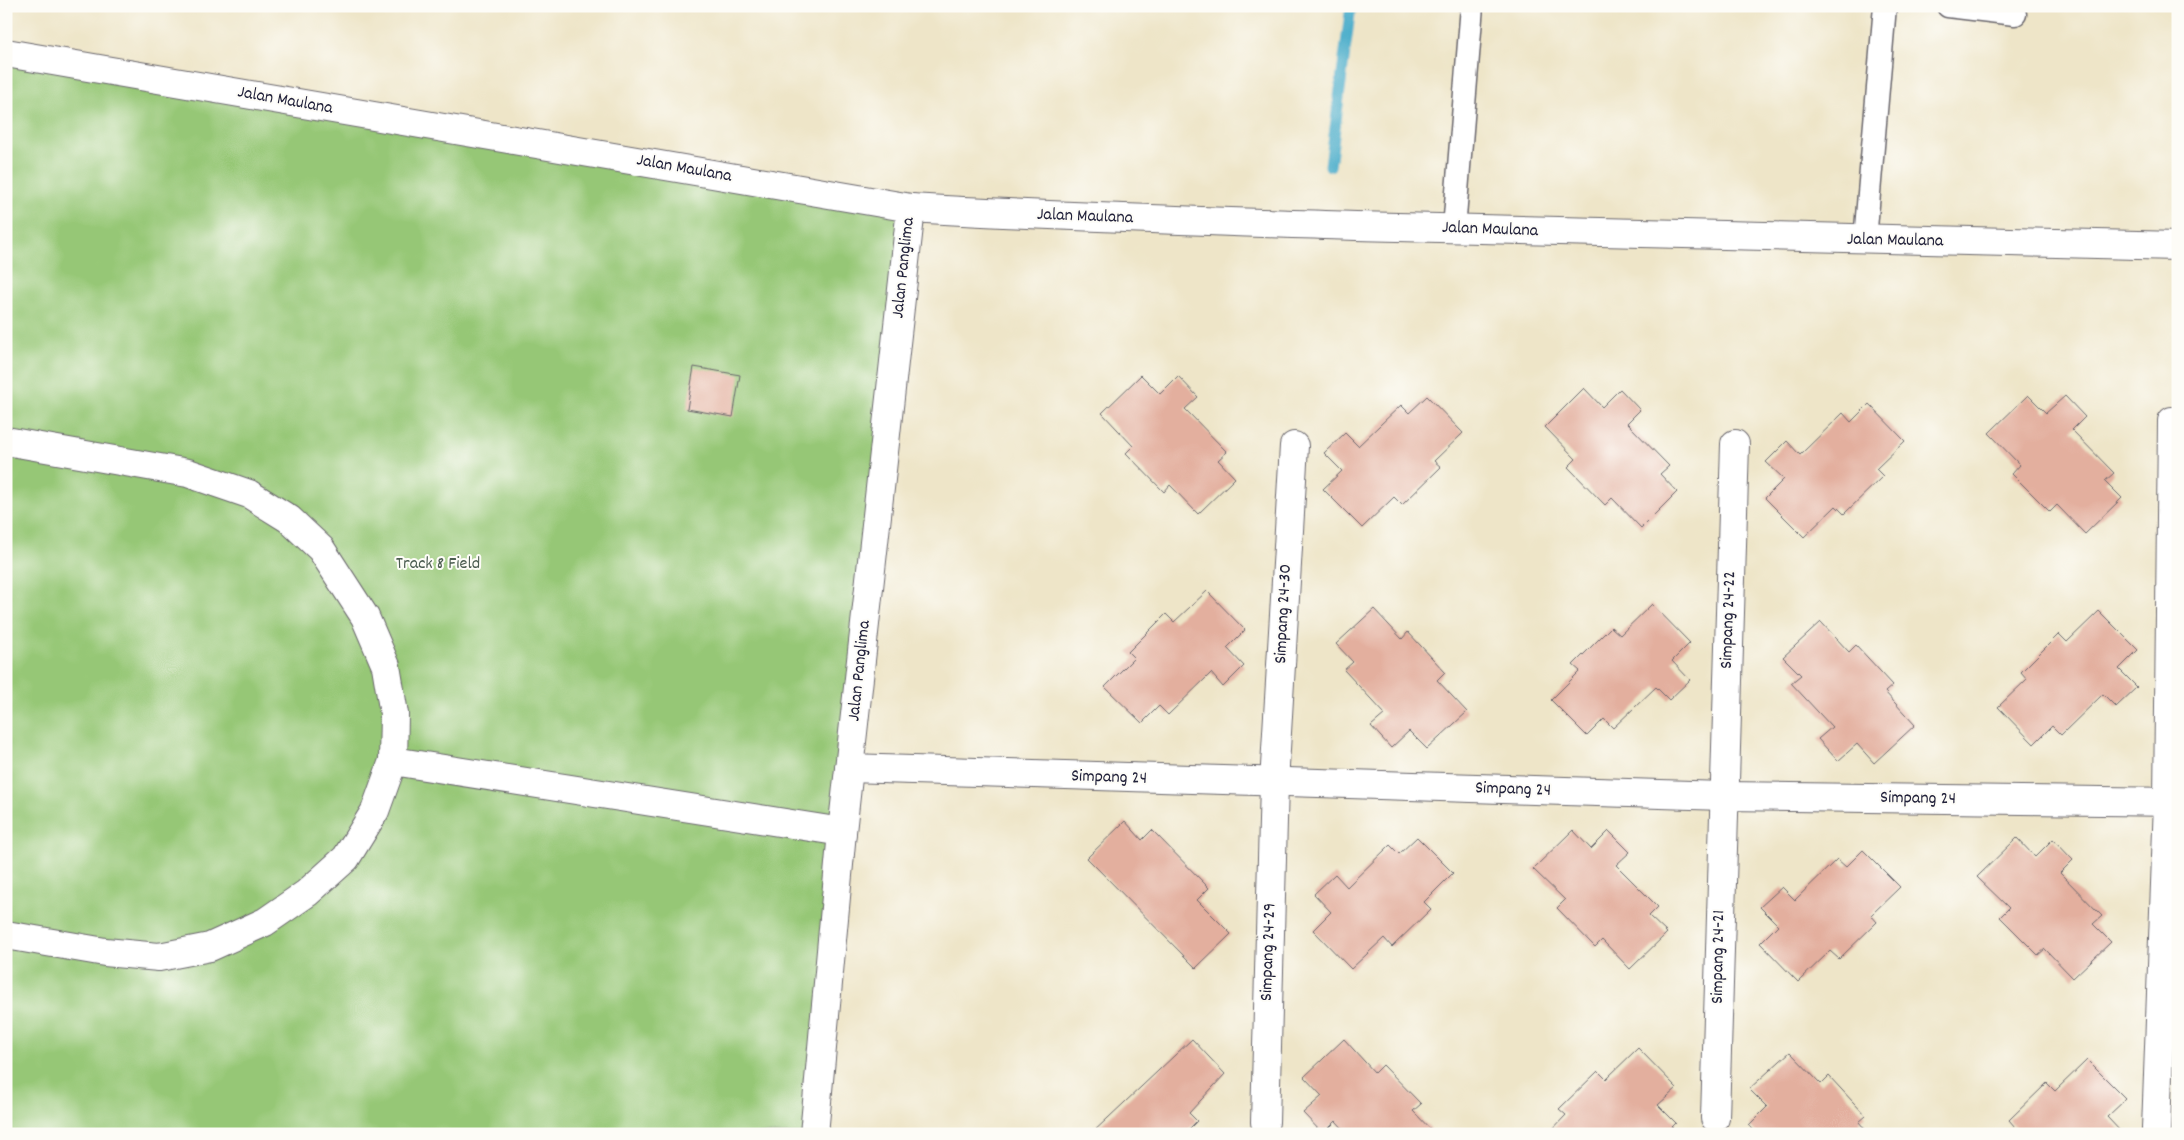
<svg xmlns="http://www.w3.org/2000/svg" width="2184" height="1140" font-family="Dekko,sans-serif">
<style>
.green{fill:#96c776;stroke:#5c7458}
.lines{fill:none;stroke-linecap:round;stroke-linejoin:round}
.stream{stroke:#4badca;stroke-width:11}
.building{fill:#e3af9e}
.service-casing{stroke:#69666c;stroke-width:25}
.minor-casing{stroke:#69666c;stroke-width:30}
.secondary-casing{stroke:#69666c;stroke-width:30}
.service{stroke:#fff;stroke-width:22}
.minor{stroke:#fff;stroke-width:28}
.secondary{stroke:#fff;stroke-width:28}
.labels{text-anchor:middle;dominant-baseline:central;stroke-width:4;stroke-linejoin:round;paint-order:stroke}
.street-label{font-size:18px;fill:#22223b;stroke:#fdfcf7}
.park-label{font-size:18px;fill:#4b5c50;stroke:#fdfcf7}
</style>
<rect width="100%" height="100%" fill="#fdfcf7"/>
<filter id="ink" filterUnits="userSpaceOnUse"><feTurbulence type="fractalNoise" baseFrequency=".02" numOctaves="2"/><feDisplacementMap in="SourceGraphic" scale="10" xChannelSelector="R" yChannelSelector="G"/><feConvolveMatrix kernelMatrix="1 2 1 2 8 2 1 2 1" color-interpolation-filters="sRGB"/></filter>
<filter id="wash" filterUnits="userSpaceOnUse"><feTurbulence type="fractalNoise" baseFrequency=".0096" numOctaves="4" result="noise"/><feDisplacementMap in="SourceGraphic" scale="20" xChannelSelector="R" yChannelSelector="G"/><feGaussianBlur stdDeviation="1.12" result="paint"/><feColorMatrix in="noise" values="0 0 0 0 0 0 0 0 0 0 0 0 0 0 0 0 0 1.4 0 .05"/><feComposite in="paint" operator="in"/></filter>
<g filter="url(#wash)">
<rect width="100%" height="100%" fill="#eee5c8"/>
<polygon class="green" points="6,50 911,208 814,1134 6,1134"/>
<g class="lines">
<polyline class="stream" points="1330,166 1351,6"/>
</g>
<g id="blocks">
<g class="building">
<polygon points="694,367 740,375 733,417 687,409"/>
<polygon points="1141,375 1160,394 1178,376 1198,397 1185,409 1227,452 1218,460 1235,478 1198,514 1170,485 1164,492 1126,453 1133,446 1102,413"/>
<polygon points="1584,388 1602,407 1620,389 1640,410 1627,423 1669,466 1660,474 1677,492 1641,528 1612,498 1605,505 1568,467 1576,459 1545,427"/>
<polygon points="2028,395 2046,413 2065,396 2085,417 2072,430 2114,473 2105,481 2122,498 2085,534 2057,505 2050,512 2012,474 2020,465 1989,433"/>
<polygon points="1427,396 1463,433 1434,461 1441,467 1402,505 1394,497 1362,528 1323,489 1342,471 1324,453 1345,433 1358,446 1401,405 1409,413"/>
<polygon points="1869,404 1905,441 1876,469 1883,476 1844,514 1836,506 1804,537 1765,498 1784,479 1766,462 1787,441 1800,455 1843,413 1851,422"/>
<polygon points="1207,591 1245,630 1227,648 1244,666 1223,687 1211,673 1168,715 1159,706 1142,723 1105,687 1134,658 1128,652 1166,614 1174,622"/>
<polygon points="1652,604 1690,643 1672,661 1690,680 1669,700 1656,687 1613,728 1604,719 1587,736 1551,700 1580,671 1573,665 1611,627 1620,635"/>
<polygon points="1374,609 1402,639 1408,632 1445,672 1437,680 1467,712 1427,749 1409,731 1391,748 1371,726 1385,714 1344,670 1353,662 1336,644"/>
<polygon points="2099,611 2138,650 2119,669 2137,687 2116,707 2103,694 2061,735 2052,726 2034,744 1998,707 2027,679 2021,672 2059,634 2067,642"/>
<polygon points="1821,622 1849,652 1856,645 1893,685 1885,692 1915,725 1874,763 1857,744 1838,761 1818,739 1832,727 1791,683 1801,675 1783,657"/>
<polygon points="1125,821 1142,840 1152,830 1209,888 1197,900 1231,934 1196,968 1087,858"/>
<polygon points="1573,830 1591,849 1609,831 1630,852 1616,865 1658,907 1649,916 1667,933 1630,969 1602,940 1595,947 1557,908 1565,900 1533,869"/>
<polygon points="1417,837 1453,873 1424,902 1431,909 1392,947 1384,938 1351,969 1313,930 1331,912 1314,894 1335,874 1347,887 1390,845 1399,854"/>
<polygon points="2017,838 2035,857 2053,839 2073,860 2060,873 2102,916 2093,924 2111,942 2073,978 2045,949 2038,955 2000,917 2009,908 1977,877"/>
<polygon points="1863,850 1900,887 1871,915 1877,922 1839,959 1830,951 1798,982 1760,943 1778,925 1760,907 1782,887 1795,900 1837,859 1846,867"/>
<polygon points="1192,1039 1225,1074 1189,1113 1197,1121 1184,1134 1091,1134"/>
<polygon points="1344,1039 1375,1073 1383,1065 1421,1104 1413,1111 1435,1134 1348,1134 1336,1121 1323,1134 1303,1113 1322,1096 1304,1077"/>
<polygon points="1638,1048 1677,1088 1658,1105 1676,1123 1665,1134 1646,1134 1643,1130 1639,1134 1548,1134 1566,1115 1559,1109 1598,1071 1606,1079"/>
<polygon points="1790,1052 1821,1084 1829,1076 1866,1116 1859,1122 1869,1134 1757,1134 1749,1125 1767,1107 1749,1089"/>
<polygon points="2087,1060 2126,1099 2107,1117 2123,1134 2008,1134 2015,1127 2009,1120 2047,1083 2055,1091"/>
</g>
</g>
</g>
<g filter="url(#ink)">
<use href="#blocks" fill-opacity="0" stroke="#69666c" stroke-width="1"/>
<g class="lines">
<g class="service-casing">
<g id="service">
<polyline points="1948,6 2015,14"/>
<polyline points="1454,229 1472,6"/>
<polyline points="1865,240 1885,6"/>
</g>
</g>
<g class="minor-casing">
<g id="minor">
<polyline points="6,441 188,473 249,494 289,519 321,549 365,617 386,666 394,714 393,761 375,811 346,858 307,893 265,922 210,947 159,957 105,952 6,935"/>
<polyline points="393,761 842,832"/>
<polyline points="849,768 1723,796 2178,802"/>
<polyline points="1715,1118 1735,444"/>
<polyline points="1265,1122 1274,783 1294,446"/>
<polyline points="2156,1129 2168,802 2172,421"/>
</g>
</g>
<g class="secondary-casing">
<g id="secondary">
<path d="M6,53L911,208C1059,217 1208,221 1356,226C1630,235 1904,241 2178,246"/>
<polyline points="814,1134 842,832 911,208"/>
</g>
</g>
<use href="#service" class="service"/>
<use href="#minor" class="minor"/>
<use href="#secondary" class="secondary"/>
</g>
</g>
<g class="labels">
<g class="street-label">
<text transform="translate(285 101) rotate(10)">Jalan Maulana</text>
<text transform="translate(684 169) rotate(10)">Jalan Maulana</text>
<text transform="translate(1085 217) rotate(2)">Jalan Maulana</text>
<text transform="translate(1490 230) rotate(2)">Jalan Maulana</text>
<text transform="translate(1895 241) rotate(1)">Jalan Maulana</text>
<text transform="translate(904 268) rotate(-84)">Jalan Panglima</text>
<text transform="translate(1284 614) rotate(-87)">Simpang 24-30</text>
<text transform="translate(1729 620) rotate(-88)">Simpang 24-22</text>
<text transform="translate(860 671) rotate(-84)">Jalan Panglima</text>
<text transform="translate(1109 778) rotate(2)">Simpang 24</text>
<text transform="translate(1513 790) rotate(2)">Simpang 24</text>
<text transform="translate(1918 799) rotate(1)">Simpang 24</text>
<text transform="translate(1269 952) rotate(-88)">Simpang 24-29</text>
<text transform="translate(1719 957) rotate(-89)">Simpang 24-21</text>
</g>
<g class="park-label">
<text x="438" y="564">Track 8 Field</text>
</g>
</g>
<rect width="2184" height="1140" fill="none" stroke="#fdfcf7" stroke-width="25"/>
</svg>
